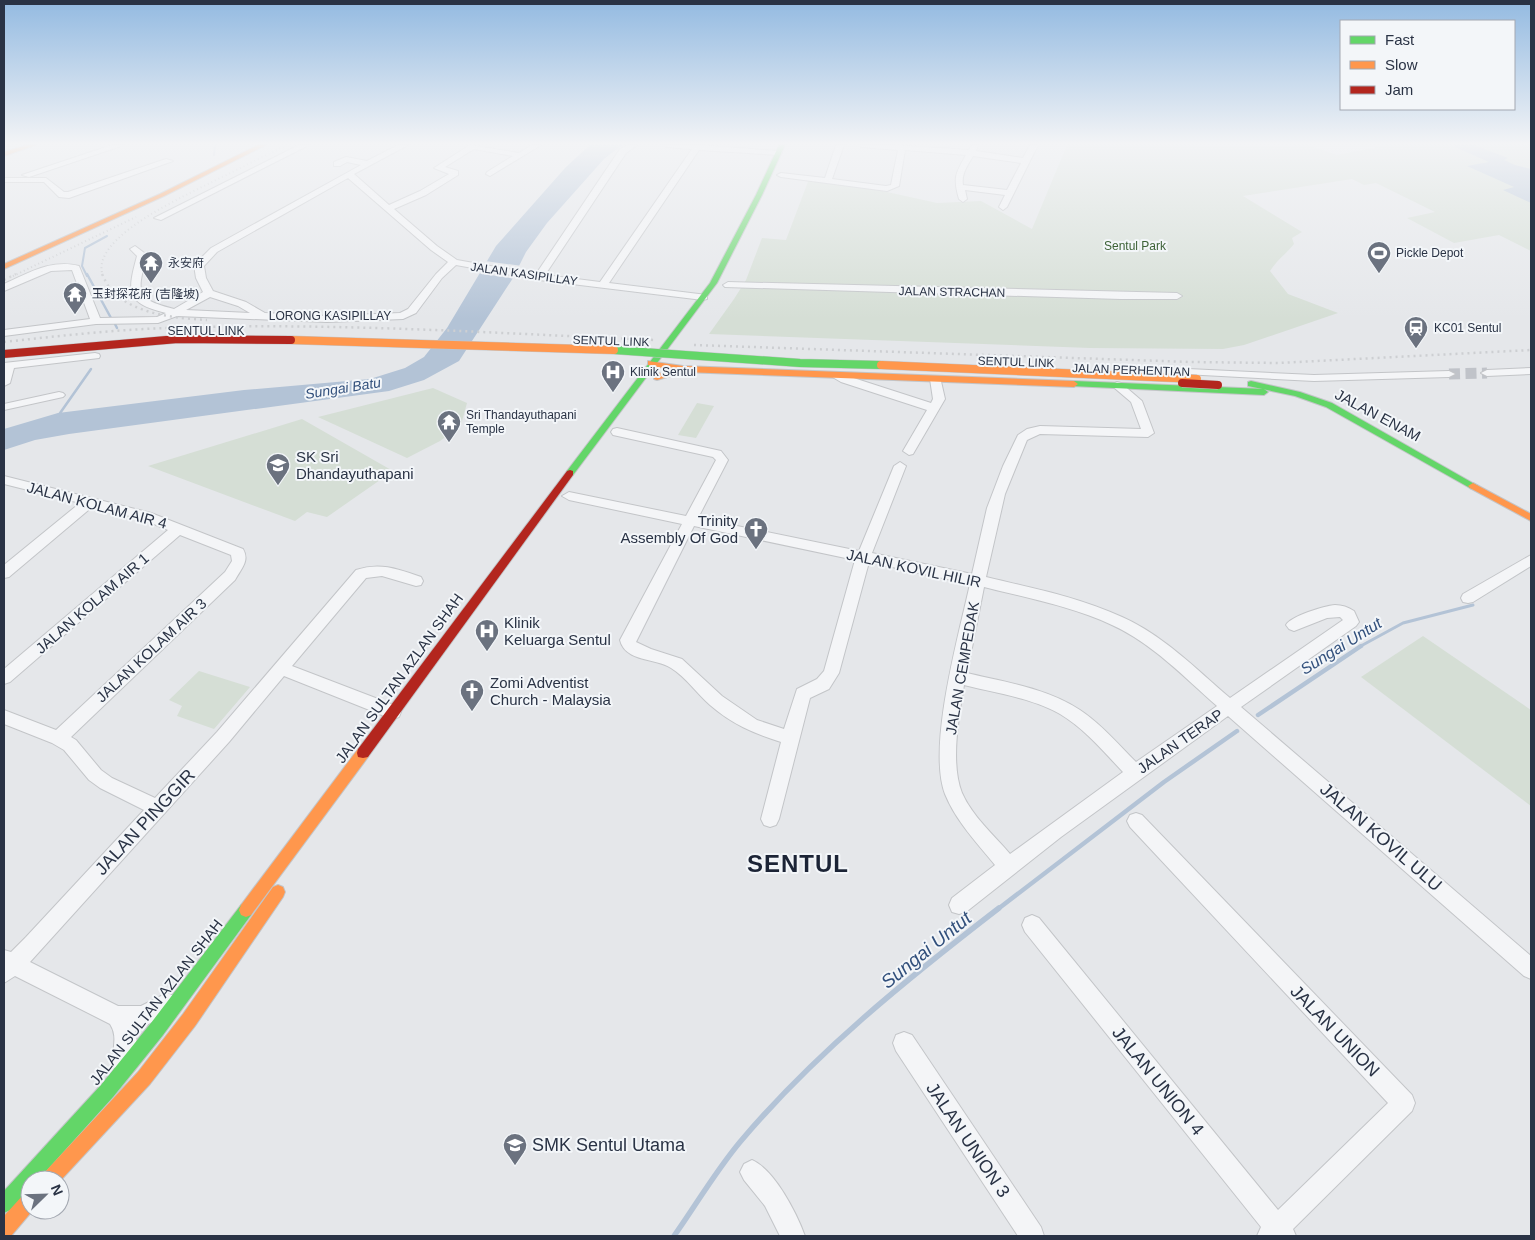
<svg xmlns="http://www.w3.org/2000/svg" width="1535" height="1240" font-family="Helvetica,'Noto Sans SC',sans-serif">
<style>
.green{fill:#d5ded5}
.water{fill:#b3c3d6}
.pier{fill:#e5e7ea}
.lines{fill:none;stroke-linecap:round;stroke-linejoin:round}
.stream-far4{stroke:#b3c3d6;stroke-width:2}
.stream-far3{stroke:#b3c3d6;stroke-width:2.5}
.stream-far2{stroke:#b3c3d6;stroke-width:3}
.stream-far1{stroke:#b3c3d6;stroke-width:4.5}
.stream{stroke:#b3c3d6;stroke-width:5.5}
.street-tunnel{stroke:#c0c3c9;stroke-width:11;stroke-dasharray:11 5.5;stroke-linecap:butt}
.street-casing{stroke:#c3c5c8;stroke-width:2}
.fast-casing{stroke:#c3c5c8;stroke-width:2}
.slow-casing{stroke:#c3c5c8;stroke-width:2}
.jam-casing{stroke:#c3c5c8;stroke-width:2}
.street{fill:#f4f5f7;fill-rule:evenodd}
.fast{fill:#63d668;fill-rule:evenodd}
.slow{fill:#ff974d;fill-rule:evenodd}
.jam{fill:#b3261e;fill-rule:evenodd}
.rail-far1{stroke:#cdcfd2;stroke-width:2;stroke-dasharray:1 3;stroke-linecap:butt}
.rail{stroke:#cdcfd2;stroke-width:2.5;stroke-dasharray:2 4;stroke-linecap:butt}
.fast-bridge-casing{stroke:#c3c5c8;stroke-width:9;stroke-linecap:butt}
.slow-bridge-casing{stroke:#c3c5c8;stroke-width:9;stroke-linecap:butt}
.jam-bridge-casing{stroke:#c3c5c8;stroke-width:9;stroke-linecap:butt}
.fast-bridge{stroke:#63d668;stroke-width:8}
.slow-bridge{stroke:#ff974d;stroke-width:8}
.jam-bridge{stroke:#b3261e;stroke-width:8}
.labels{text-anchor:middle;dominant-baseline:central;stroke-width:4;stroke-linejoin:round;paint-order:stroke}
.far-park-label{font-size:12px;fill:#3d6237;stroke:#f3f6f9}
.far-poi-label{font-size:12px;fill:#2a3345;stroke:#f3f6f9;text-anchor:start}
.far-street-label{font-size:12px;fill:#2a3345;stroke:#f3f6f9}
.far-water-label{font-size:14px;font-style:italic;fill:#32507c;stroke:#f3f6f9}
.street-label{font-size:15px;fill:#2a3345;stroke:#f3f6f9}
.poi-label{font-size:15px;fill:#2a3345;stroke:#f3f6f9;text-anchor:start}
.water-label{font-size:16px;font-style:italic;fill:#32507c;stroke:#f3f6f9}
.near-street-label{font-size:18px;fill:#2a3345;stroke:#f3f6f9}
.near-poi-label{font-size:18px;fill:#2a3345;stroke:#f3f6f9;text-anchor:start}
.near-water-label{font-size:19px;font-style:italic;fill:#32507c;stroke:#f3f6f9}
.near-district-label{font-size:24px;font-weight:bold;letter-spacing:1px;fill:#1c2436;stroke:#f3f6f9}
</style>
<rect width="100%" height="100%" fill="#e5e7ea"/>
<g class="green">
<path d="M1067,145H1195V147L1308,145L1337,155L1388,145H1531V251L1499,235L1454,243L1407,218L1435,212L1376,183L1364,185L1352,179L1243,196L1302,232L1292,238L1294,244C1286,254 1277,260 1270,271L1288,294L1338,313L1244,345L1223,349L1090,348L709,334L734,299L746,280L762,238L786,240L809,179L887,192L937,203L981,201L1032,229Z"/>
<polygon points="433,388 467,403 461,425 440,441 407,458 318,417"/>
<polygon points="697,403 714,406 696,438 678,435"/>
<polygon points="302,419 393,471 327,517 307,512 295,521 148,466"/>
<polygon points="1423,636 1531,710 1531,806 1361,677"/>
<polygon points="199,671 250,687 214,729 177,716 182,706 169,700"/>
</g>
<g class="water">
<polygon points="590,145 622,145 604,159 547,223 526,252 513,278 459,361 424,380 389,391 69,434 35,440 4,450 4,429 58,413 244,390 370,379 405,368 424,357 447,328 496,246 566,167"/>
<polygon points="1456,145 1474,145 1508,158 1504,160 1515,165 1531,169 1531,203 1503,190 1514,187 1467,166 1489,162 1455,147"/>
</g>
<polygon class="pier" points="485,261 522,266 516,279 477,273"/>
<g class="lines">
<g class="stream-far4">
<polyline points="214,155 215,145"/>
<polyline points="87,276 82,266 85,248 107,236"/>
</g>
<g class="stream-far3">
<polyline points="87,274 111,318"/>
<polyline points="115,324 117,328"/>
<polyline points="58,416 91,369"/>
</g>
<polyline class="stream-far2" points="1359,647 1403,623 1473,605"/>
<g class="stream-far1">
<polyline points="1258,715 1361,646"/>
<polyline points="998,909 1164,782 1237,731"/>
</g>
<path class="stream" d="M674,1236C696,1205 715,1172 740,1142C815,1053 907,979 999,908"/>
<polyline class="street-tunnel" points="1449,374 1487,373"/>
<g class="street-casing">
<g id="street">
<polygon points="112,145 124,145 29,177 22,175"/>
<polygon points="299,145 309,145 161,220 154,218"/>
<path d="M398,145H408L354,174L389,205L420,191L449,174L434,168L470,145L519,153L532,145H541L490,176L486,174L487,172L513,156L474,149L445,167L458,171V175L426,195L394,209L437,246L457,260L536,274L620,149L627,145H637L626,153L545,275L600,282L692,149L667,147L663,145H700L778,151L782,153L778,155L699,150L609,283L707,295V299L703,300L539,280L456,265L442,278L416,313L403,319L327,322L177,316L158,323L96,324L4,336V330L90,319L72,270L51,271L4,291V284C29,273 51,259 79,266L100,318L157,317L166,313C126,303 127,293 137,256L130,249L135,246L147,255C137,292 134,299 174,309L203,292L196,278L194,265L211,248L361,165L347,162L340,166H334V162L346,157L367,161ZM348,178L431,250L448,262L436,274L408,309L400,313L327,316L265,313L246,302L213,291L206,278L204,266L217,252ZM210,297L238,306L250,313L186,310Z"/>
<path d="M836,145H844L832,179L886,186L891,185L898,150L862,147L858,145H894L969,150L972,145H978L976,151L1023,158L1030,145H1038L1007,207L1003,210L999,207L1005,195L965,190L967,199L963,202L959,199C953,178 955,174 966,155L905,150L899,186L887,191L781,177L777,175L781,173L825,178ZM973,156L1021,163L1007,190L963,185C961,174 968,165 973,156Z"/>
<polygon points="166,159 173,161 69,198 59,197 44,182 4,182 4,178 46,178 64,192 68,192"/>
<polygon points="728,282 1177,293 1182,296 1177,299 1121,299 725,287 723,285"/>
<polygon points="95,353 99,354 100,356 99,358 14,368 10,383 4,386 4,363"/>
<polygon points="1531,368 1531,374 1487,376 1481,373 1487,370"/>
<polygon points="1188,369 1314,375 1449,371 1455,374 1449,377 1314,381 1184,374 1182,372"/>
<polygon points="835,372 931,403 933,399 930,379 936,376 940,377 945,399 913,454 909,455 903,451 927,410 841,382 829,375"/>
<path d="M1117,382L1121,383L1142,401L1154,433L1148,437L1040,434L1027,440L1005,494L986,577C1032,588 1079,597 1122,617C1163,635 1196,669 1230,698L1343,620L1340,617L1327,618L1294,631L1289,629L1286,625C1291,616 1324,606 1335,605C1342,605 1348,607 1354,611L1359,622L1356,626L1241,707L1531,956V979L1524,976L1228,716L1061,837L966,912L959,914L952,912L949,905L952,898L995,865C977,843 956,821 945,794C927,747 959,634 970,584L869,562L839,673L829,689L810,698L779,819L776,825L770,827L764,825L761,819L781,742C753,733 732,724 710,705C697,694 686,677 671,668C656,658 625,662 620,640L682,524L569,500L562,496L569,492L686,516L716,460L713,457L613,435L611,432L613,429L617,428L721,451L728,460L698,518L859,551L894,466L900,462L906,466L872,553L972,574L987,508L1003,466L1018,435L1027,429L1040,426L1141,429L1131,402L1111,385ZM694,526L855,560L824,671L817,679L797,689L784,729L757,720L722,696L682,659L651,649L636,642ZM984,587C1027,598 1071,606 1112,625C1152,643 1184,677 1217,706L1136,762C1118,744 1101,724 1080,710C1047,688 1004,682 967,673ZM964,685C996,693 1032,698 1060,714C1085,729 1103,751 1123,772L1010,854C994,835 972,816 962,793C950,763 959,716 964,685Z"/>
<polygon points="59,392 63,393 65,395 63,397 4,410 4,404"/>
<path d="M4,476L151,513L243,549C250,561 241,569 235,580L71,737L76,740L101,770L112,778L155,798L217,732L356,570C380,562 398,569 421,577L423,581L421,585L416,586L382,576L366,578L292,666L399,707L401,712L399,717L393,719L387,717L284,676L229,742L30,962L118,1006H141L167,993L174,996L177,1003L174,1010L143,1027H134C139,1041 136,1054 131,1068L123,1071L115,1068C109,1053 120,1039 110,1024L15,976L4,983V950L11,952L26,937L144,810L100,788L89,780L64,750L52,743L4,724V710L56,730L225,572L232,561L231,555L180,535L10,682L4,684V669L168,530L142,519L92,507L9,577L4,578V565L80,503L4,484Z"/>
<polygon points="1531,555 1531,566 1473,602 1468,603 1463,602 1461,598 1463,594"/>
<polygon points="1136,813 1142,815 1412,1095 1415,1103 1412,1111 1293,1229 1296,1236 1257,1236 1261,1227 1025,932 1022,925 1025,918 1032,915 1039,918 1278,1210 1388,1103 1130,827 1127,821 1130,815"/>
<polygon points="904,1032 912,1035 1041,1227 1044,1236 1018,1236 896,1051 893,1043 896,1035"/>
<path d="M752,1160C775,1170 797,1214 805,1236H780L765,1206L744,1180L740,1172L744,1164Z"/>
</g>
</g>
<g class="fast-casing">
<g id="fast">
<polygon points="779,145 785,145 762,195 717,283 573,475 567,475 567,471 710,283 756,195"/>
<polygon points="1074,381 1264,389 1268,392 1264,395 1071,386 1071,382"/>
<polygon points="1251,381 1300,392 1332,403 1478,486 1473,489 1470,488 1326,407 1295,396 1248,386 1248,382"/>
<polygon points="246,903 251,905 253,910 251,915 163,1035 113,1097 38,1180 30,1180 30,1189 10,1210 4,1213 4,1191 101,1085 151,1023 241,905"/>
</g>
</g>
<g class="slow-casing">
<g id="slow">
<polygon points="27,145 36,145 4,156 4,152"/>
<polygon points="258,145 266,145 164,196 4,269 4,264 160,194"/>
<polygon points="648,361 683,366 1074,381 1078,384 1074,387 684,372 657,380 654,379 654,375 673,370 648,365"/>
<polygon points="1473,483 1531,514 1531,521 1470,488 1468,486"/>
<polygon points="363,748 368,749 369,753 368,757 251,915 246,917 241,915 239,910 241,905 358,749"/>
<polygon points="278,885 283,887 285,892 283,897 195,1026 150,1084 60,1181 40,1180 43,1174 138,1072 183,1014 273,887"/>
<polygon points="30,1191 30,1210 33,1210 11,1236 4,1236 4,1216 24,1194"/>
</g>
</g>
<g class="jam-casing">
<polygon id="jam" points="570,470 573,471 573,475 368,757 363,758 358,757 357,753 358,749 567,471"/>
</g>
<use href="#street" class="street"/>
<use href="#fast" class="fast"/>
<use href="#slow" class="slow"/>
<use href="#jam" class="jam"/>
<g class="rail-far1">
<polyline points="13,276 136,217"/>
<path d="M103,276C88,238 187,195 212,182C237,170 262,157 287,145"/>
</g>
<g class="rail">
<path d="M102,274C105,280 108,287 112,291C136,315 176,318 207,320"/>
<polyline points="4,280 16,274"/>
<path d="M4,342C58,336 112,330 166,328C329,322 492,333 654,340"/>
<polyline points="694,345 1191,362 1278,363 1531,350"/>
</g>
<g class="fast-bridge-casing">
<polyline id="fast-bridge" points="614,350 800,363 881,365"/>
</g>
<g class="slow-bridge-casing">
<g id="slow-bridge">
<polyline points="291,340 614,350"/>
<polyline points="881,365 1197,379"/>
</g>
</g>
<g class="jam-bridge-casing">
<g id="jam-bridge">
<polyline points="4,354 178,339 291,340"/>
<polyline points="1182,383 1218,385"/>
</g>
</g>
<use href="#fast-bridge" class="fast-bridge"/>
<use href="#slow-bridge" class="slow-bridge"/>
<use href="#jam-bridge" class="jam-bridge"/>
</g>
<linearGradient id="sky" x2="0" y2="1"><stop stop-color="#93bae1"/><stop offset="0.45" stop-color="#f3f4f6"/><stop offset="1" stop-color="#f3f4f6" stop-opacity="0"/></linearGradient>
<rect width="1535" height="319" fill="url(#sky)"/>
<defs>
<g id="stadium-pin" transform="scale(1.25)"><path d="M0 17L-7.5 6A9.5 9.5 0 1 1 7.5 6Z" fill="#6b727f" stroke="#f3f6f9"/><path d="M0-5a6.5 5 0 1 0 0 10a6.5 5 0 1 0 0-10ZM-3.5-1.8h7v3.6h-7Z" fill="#fff"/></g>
<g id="temple-pin" transform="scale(1.25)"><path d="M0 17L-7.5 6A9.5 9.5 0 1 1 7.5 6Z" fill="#6b727f" stroke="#f3f6f9"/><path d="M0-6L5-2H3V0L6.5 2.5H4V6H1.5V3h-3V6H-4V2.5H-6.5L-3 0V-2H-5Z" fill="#fff"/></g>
<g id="station-pin" transform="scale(1.25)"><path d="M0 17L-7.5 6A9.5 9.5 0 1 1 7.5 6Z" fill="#6b727f" stroke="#f3f6f9"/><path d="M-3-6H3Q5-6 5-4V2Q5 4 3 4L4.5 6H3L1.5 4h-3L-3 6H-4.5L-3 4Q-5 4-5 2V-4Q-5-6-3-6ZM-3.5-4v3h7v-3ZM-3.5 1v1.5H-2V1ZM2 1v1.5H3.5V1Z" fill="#fff"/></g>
<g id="hospital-pin" transform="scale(1.25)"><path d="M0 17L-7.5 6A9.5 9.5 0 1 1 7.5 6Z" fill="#6b727f" stroke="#f3f6f9"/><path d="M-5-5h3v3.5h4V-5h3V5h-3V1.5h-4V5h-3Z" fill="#fff"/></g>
<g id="school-pin" transform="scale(1.25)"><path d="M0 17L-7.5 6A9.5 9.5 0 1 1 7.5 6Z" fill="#6b727f" stroke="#f3f6f9"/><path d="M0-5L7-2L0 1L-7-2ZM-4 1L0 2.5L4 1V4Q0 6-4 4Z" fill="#fff"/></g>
<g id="church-pin" transform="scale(1.25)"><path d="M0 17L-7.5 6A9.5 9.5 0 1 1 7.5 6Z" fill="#6b727f" stroke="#f3f6f9"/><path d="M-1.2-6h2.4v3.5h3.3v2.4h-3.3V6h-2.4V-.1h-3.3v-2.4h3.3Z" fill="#fff"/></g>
</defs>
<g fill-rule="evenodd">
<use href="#stadium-pin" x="1379" y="253"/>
<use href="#temple-pin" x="151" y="263"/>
<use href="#temple-pin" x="75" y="294"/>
<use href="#station-pin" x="1416" y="328"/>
<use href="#hospital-pin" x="613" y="372"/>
<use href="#temple-pin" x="449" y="422"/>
<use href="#school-pin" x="278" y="465"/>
<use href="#church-pin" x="756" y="529"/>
<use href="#hospital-pin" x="487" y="631"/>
<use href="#church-pin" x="472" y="691"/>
<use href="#school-pin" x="515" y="1145"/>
</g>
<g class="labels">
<g class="far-park-label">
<text x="1135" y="246">Sentul Park</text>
</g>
<g class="far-poi-label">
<text x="1396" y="253">Pickle Depot</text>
<text x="168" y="263">永安府</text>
<text x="92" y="294">玉封探花府 (吉隆坡)</text>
<text x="1434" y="328">KC01 Sentul</text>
<text x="630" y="372">Klinik Sentul</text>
<text x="466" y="415">Sri Thandayuthapani<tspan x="466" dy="14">Temple</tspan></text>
</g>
<g class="far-street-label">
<text transform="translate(524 274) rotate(8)">JALAN KASIPILLAY</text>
<text transform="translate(952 292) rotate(1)">JALAN STRACHAN</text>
<text x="330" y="316">LORONG KASIPILLAY</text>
<text x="206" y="331">SENTUL LINK</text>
<text transform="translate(611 341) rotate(2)">SENTUL LINK</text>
<text transform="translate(1016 362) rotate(2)">SENTUL LINK</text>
<text transform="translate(1131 370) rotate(2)">JALAN PERHENTIAN</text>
</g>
<g class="far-water-label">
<text transform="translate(343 388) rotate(-9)">Sungai Batu</text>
</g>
<g class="street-label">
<text transform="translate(1378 415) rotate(28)">JALAN ENAM</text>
<text transform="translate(97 505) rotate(15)">JALAN KOLAM AIR 4</text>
<text transform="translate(914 568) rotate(12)">JALAN KOVIL HILIR</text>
<text transform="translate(92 603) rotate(-41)">JALAN KOLAM AIR 1</text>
<text transform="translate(151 650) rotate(-43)">JALAN KOLAM AIR 3</text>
<text transform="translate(962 668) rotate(-80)">JALAN CEMPEDAK</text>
<text transform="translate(399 678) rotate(-54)">JALAN SULTAN AZLAN SHAH</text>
<text transform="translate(1180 741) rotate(-35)">JALAN TERAP</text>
<text transform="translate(156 1002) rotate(-52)">JALAN SULTAN AZLAN SHAH</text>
</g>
<g class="poi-label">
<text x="296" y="456">SK Sri<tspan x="296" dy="17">Dhandayuthapani</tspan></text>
<text x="738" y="520" text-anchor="end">Trinity<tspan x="738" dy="17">Assembly Of God</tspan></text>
<text x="504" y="622">Klinik<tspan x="504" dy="17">Keluarga Sentul</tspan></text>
<text x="490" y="682">Zomi Adventist<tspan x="490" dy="17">Church - Malaysia</tspan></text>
</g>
<g class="water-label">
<text transform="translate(1341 646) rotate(-32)">Sungai Untut</text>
</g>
<g class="near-street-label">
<text transform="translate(145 822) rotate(-47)">JALAN PINGGIR</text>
<text transform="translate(1381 837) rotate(41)">JALAN KOVIL ULU</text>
<text transform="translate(1335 1031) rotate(46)">JALAN UNION</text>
<text transform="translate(1158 1081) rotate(51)">JALAN UNION 4</text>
<text transform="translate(968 1140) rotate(56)">JALAN UNION 3</text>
</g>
<g class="near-poi-label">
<text x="532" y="1145">SMK Sentul Utama</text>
</g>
<g class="near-water-label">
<text transform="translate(926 950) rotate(-39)">Sungai Untut</text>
</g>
<g class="near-district-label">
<text x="798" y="863">SENTUL</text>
</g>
</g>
<rect width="1535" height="1240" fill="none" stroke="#2a3345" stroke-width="10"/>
<rect x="1340" y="20" width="175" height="90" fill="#f3f6f9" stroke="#a3a8b1"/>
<rect x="1350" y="36" width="25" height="8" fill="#63d668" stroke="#a3a8b1"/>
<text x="1385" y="45" font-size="15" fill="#2a3345">Fast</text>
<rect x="1350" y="61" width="25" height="8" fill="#ff974d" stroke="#a3a8b1"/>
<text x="1385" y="70" font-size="15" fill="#2a3345">Slow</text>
<rect x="1350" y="86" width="25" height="8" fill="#b3261e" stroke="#a3a8b1"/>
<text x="1385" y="95" font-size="15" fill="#2a3345">Jam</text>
<g transform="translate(45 1195) rotate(67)"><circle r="24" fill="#f3f6f9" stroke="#a3a8b1"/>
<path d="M0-4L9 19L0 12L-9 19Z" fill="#6b727f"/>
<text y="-8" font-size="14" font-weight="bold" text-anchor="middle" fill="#2a3345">N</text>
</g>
</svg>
